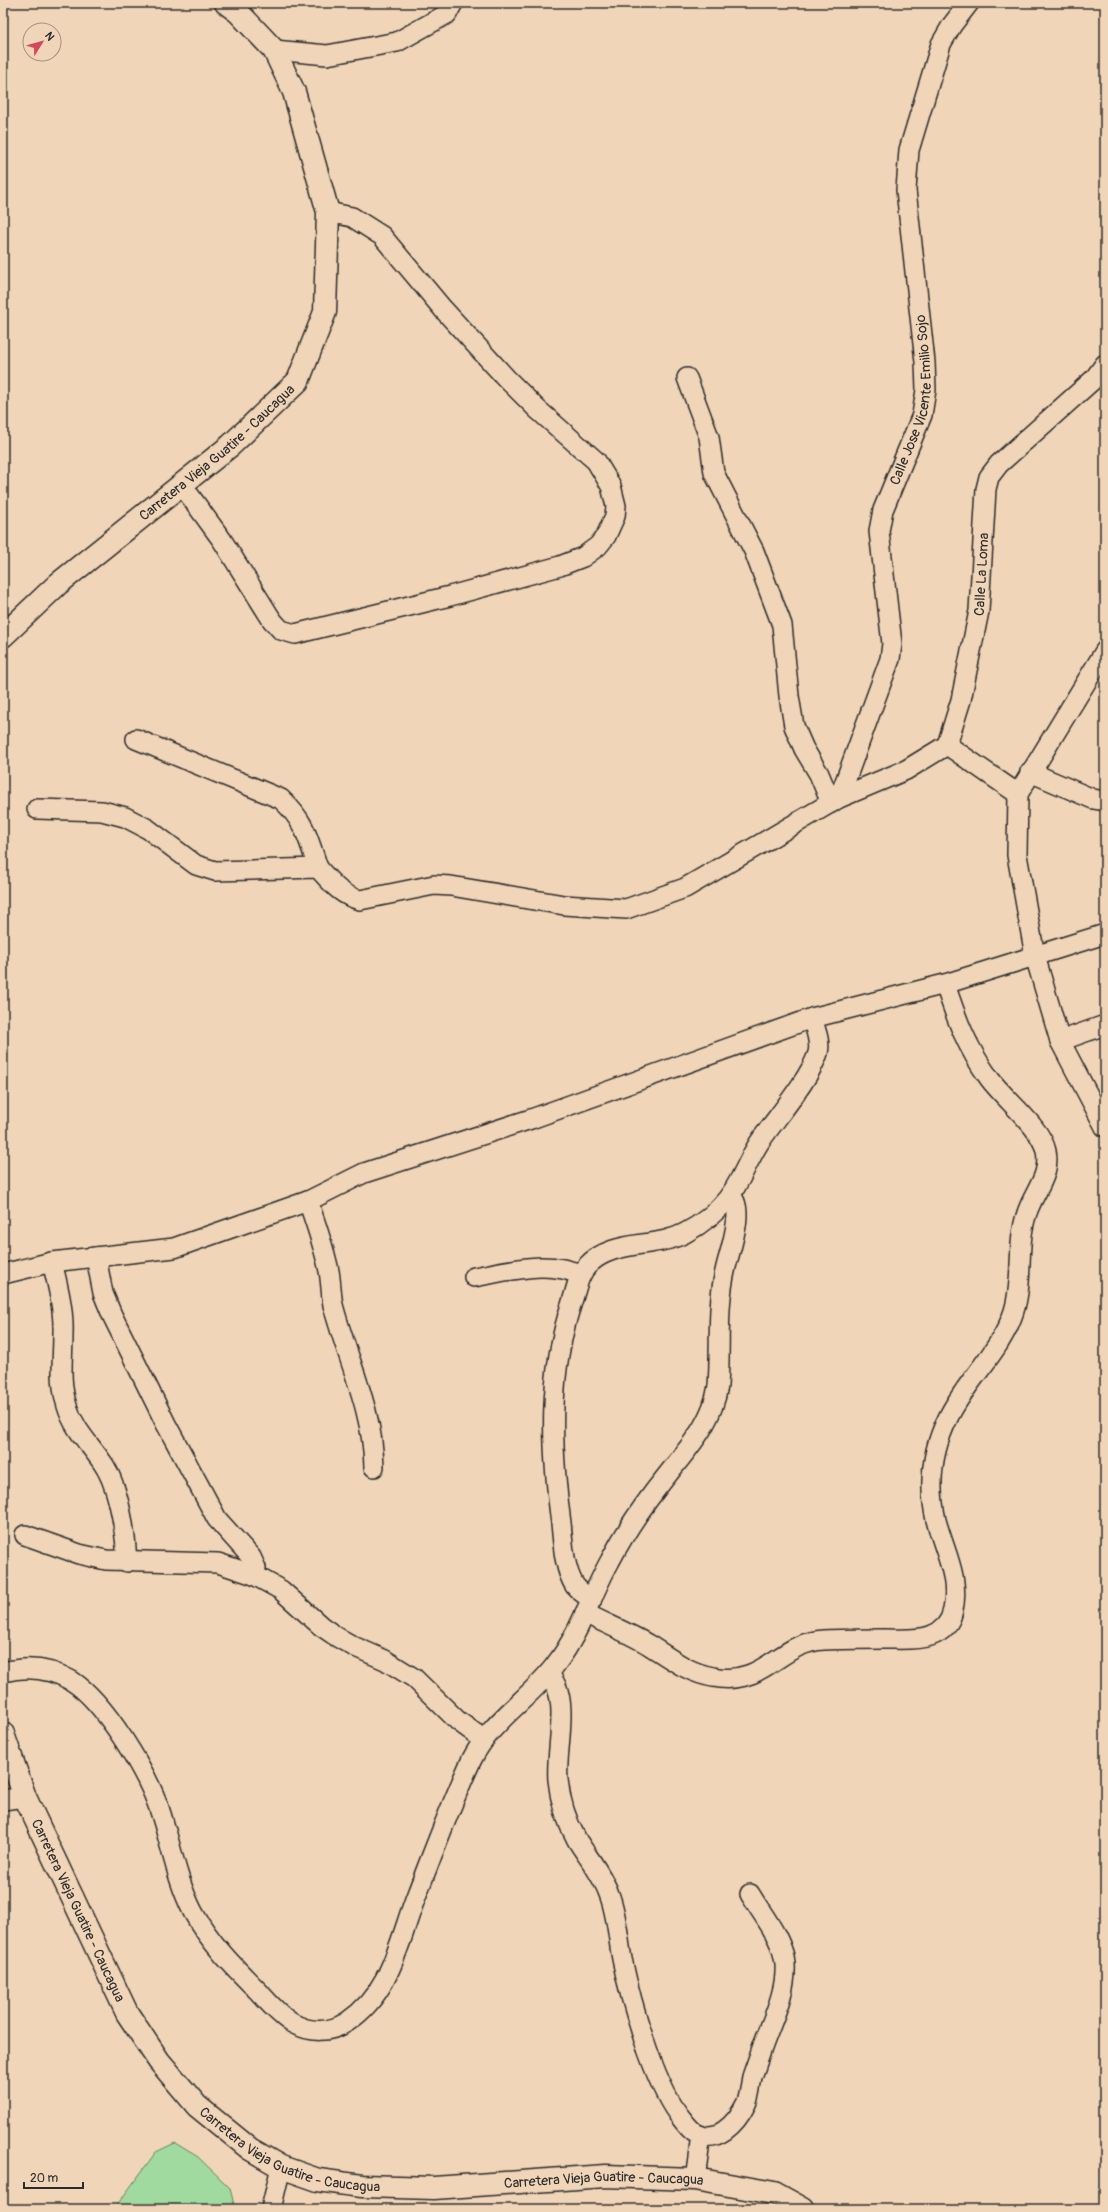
<svg xmlns="http://www.w3.org/2000/svg" width="1108" height="2212" font-family="Pangolin,sans-serif">
<style>
.green{fill:#a1da9f;stroke:#668265}
.lines{fill:none;stroke-linecap:round;stroke-linejoin:round}
.minor-casing{stroke:#2b2b2b;stroke-width:22}
.major-casing{stroke:#2b2b2b;stroke-width:25}
.minor{stroke:#f1d5b8;stroke-width:19}
.major{stroke:#f1d5b8;stroke-width:22}
.labels{text-anchor:middle;dominant-baseline:central;stroke-width:3;stroke-linejoin:round;paint-order:stroke}
.street-label{font-size:14px;fill:#2b2b2b;stroke:#f1d5b8}
</style>
<rect width="100%" height="100%" fill="#f1d5b8"/>
<filter id="ink" filterUnits="userSpaceOnUse"><feTurbulence type="fractalNoise" baseFrequency=".025" numOctaves="2"/><feDisplacementMap in="SourceGraphic" scale="8" xChannelSelector="R" yChannelSelector="G"/><feConvolveMatrix kernelMatrix="1 2 1 2 8 2 1 2 1" color-interpolation-filters="sRGB"/></filter>
<g filter="url(#ink)">
<polygon class="green" points="175,2143 198,2157 230,2188 235,2209 114,2209 156,2152"/>
<g class="lines">
<g class="minor-casing">
<g id="minor">
<polyline points="274,50 327,55 397,42 447,14 453,3"/>
<polyline points="687,378 709,437 714,473 754,551 782,625 789,696 794,726 804,749 819,774 831,803"/>
<polyline points="182,485 222,540 272,620 281,630 295,634 450,596 560,566 583,557 598,546 606,536 615,516 616,506 611,486 596,461 537,409 506,378 443,309 382,236 352,217 328,212"/>
<polyline points="1105,651 1018,794 1017,855 1035,956 1060,1041 1105,1127"/>
<path d="M136,739L281,799C305,821 308,838 318,868"/>
<polyline points="1030,772 1093,799 1105,801"/>
<path id="s1" d="M1018,794L947,745L961,700L979,611L986,489L989,477L999,464L1094,379L1105,364"/>
<path id="s2" d="M839,798L890,659L892,644L879,531L883,510L922,415L926,390L925,362L906,190L909,150L941,44L952,25L969,3"/>
<path d="M37,809L102,811L125,817L148,829L196,865L215,871L318,868C331,882 340,895 360,900L434,885L451,886L564,905L626,909L685,888L839,798L906,770L947,745"/>
<polyline points="1060,1041 1105,1025"/>
<path d="M308,1201C316,1224 324,1247 329,1271C331,1282 331,1294 333,1305C347,1359 373,1409 374,1467"/>
<polyline points="96,1257 103,1293 112,1315 166,1424 217,1519 251,1557 256,1568 254,1575"/>
<path d="M52,1262C58,1286 64,1310 63,1334C63,1359 59,1381 67,1406C74,1430 91,1445 104,1465C119,1488 126,1534 127,1562"/>
<polyline points="3,1274 52,1262 174,1248 308,1201 364,1173 531,1119 812,1018 945,984 1105,934"/>
<path d="M474,1277C508,1271 548,1259 581,1275"/>
<polyline points="25,1535 79,1554 106,1560 218,1563 254,1575 281,1590 321,1626 337,1637 353,1646 385,1660 414,1678 458,1721 483,1739"/>
<path d="M592,1599C585,1595 580,1592 575,1586C564,1569 563,1543 561,1523C551,1448 548,1374 572,1302C576,1290 578,1275 587,1266C611,1239 655,1249 685,1233C702,1224 717,1212 729,1197C741,1181 748,1160 759,1143C775,1119 810,1079 818,1053C821,1041 815,1029 812,1018"/>
<path d="M585,1613C606,1624 629,1633 649,1645C670,1658 688,1673 713,1677C765,1687 779,1642 824,1640C844,1639 864,1639 885,1639C910,1639 946,1644 953,1610C960,1577 944,1551 936,1520C928,1485 932,1450 948,1418C966,1380 1001,1352 1014,1311C1024,1279 1016,1244 1027,1213C1034,1191 1051,1176 1046,1151C1041,1127 1005,1100 989,1078C967,1047 957,1021 945,984"/>
<path d="M3,1672C27,1666 50,1668 72,1681C105,1702 146,1771 159,1808C171,1843 176,1879 193,1912C210,1943 234,1967 259,1992C269,2003 279,2015 292,2023C310,2033 330,2033 347,2022C392,1992 399,1940 417,1894C434,1850 451,1804 471,1761C490,1721 530,1699 556,1664C580,1633 591,1595 610,1561C626,1530 646,1501 668,1474C690,1446 712,1423 718,1386C721,1346 716,1307 726,1267C730,1250 746,1207 730,1195"/>
<path d="M548,1674C572,1696 555,1749 558,1780C560,1801 567,1822 577,1840C588,1858 602,1874 609,1894C617,1914 618,1938 622,1959C631,2002 653,2080 678,2114C683,2120 688,2128 694,2132C717,2146 737,2122 746,2104C750,2096 750,2086 752,2077C755,2068 758,2060 761,2051C770,2024 787,1993 785,1964C783,1939 763,1916 750,1894"/>
<polyline points="3,1800 25,1797"/>
<polyline points="695,2179 701,2135"/>
<polyline points="271,2209 281,2167"/>
</g>
</g>
<g class="major-casing">
<g id="major">
<path id="s3" d="M3,636L58,584L231,445L298,381L325,312L328,212L294,92L274,50L238,12L226,3"/>
<path id="s4" d="M3,1734L25,1797L127,2013L159,2061L197,2106L250,2149L281,2167L318,2180L362,2186L434,2188L605,2176L695,2179L774,2193L803,2209"/>
</g>
</g>
<use href="#minor" class="minor"/>
<use href="#major" class="major"/>
</g>
</g>
<g class="labels">
<g class="street-label">
<text stroke="none"><textPath href="#s2" startOffset="414">Calle Jose Vicente Emilio Sojo</textPath></text>
<text stroke="none"><textPath href="#s3" startOffset="282">Carretera Vieja Guatire - Caucagua</textPath></text>
<text stroke="none"><textPath href="#s1" startOffset="261">Calle La Loma</textPath></text>
<text stroke="none"><textPath href="#s4" startOffset="192">Carretera Vieja Guatire - Caucagua</textPath></text>
<text stroke="none"><textPath href="#s4" startOffset="528">Carretera Vieja Guatire - Caucagua</textPath></text>
<text stroke="none"><textPath href="#s4" startOffset="852">Carretera Vieja Guatire - Caucagua</textPath></text>
</g>
</g>
<rect width="1108" height="2212" fill="none" stroke="#f1d5b8" stroke-width="16"/>
<rect x="8" y="8" width="1092" height="2196" fill="none" stroke="#2b2b2b" stroke-width="1.5" filter="url(#ink)"/>
<g transform="translate(42 42) rotate(53)"><circle r="19" fill="#f1d5b8" stroke="#a29180"/>
<path d="M0-3L7 15L0 10L-7 15Z" fill="#d1495b"/>
<text y="-6" font-size="11" font-weight="bold" text-anchor="middle" fill="#2b2b2b">N</text>
</g>
<path d="M24 2182v6h59v-6" fill="none" stroke="#2b2b2b" stroke-width="2"/>
<text x="30" y="2182" font-size="12" fill="#2b2b2b" stroke="#f1d5b8" stroke-width="3" paint-order="stroke">20 m</text>
</svg>
